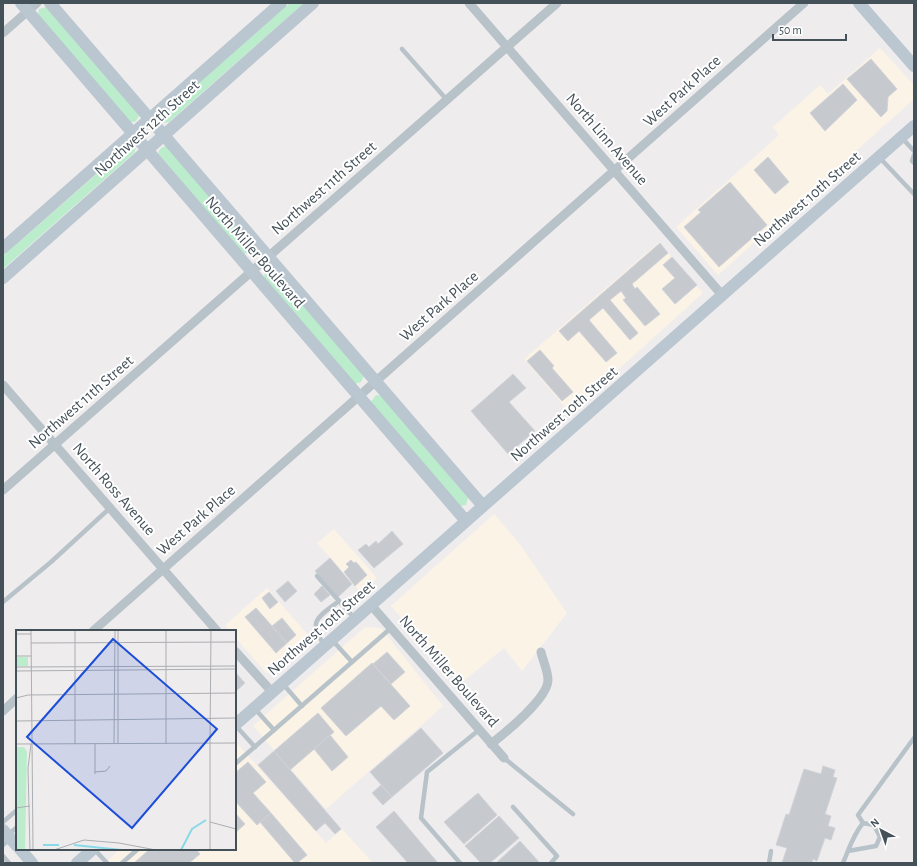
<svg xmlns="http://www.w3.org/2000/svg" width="917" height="866" font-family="'Alegreya Sans',sans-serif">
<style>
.commercial{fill:#fbf3e5}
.green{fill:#bbedcc}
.building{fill:#c6cacf;stroke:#d1d3d8}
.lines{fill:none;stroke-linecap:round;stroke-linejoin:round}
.lane{stroke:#b8c2c9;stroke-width:4.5}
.street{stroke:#b8c2c9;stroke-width:9}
.secondary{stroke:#bac6d0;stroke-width:12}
.labels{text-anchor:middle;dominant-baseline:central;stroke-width:4;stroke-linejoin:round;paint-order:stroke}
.street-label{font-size:16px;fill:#455159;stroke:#fff}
.inset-river{fill:none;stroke:#89dae8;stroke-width:2}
.inset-road{fill:none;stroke:#abaeb2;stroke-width:1}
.view{fill:#1d4ed8;fill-opacity:0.15;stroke:#1d4ed8;stroke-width:2}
.inset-edge{fill:none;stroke:#455159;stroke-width:2}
</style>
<rect width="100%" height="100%" fill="#efeced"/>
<g class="commercial">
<polygon points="880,48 914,85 914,99 718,275 676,227 779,135 773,127 820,85 828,94"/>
<polygon points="659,242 703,293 570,413 524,359"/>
<polygon points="494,514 519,543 567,613 522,671 504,648 460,684 391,606"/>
<polygon points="334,529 377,578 361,593 317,543"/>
<polygon points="267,588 309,636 267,674 235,637 235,631 230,631 225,625"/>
<polygon points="365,627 381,628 443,706 326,809 253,726"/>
<polygon points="235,741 326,843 342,829 373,863 105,863 120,849 235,849"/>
</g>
<g class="green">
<polygon points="290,3 304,3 169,122 163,123 161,120 162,115"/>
<polygon points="46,7 138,113 139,116 135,122 130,122 38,15 39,9"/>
<polygon points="131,144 136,148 134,153 3,269 3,256"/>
<polygon points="165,146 168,148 250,244 252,248 249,253 243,254 158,153 160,149"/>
<polygon points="272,270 364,376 361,382 355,384 264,277 265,272"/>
<polygon points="376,395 382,396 468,498 466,505 460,506 371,402"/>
</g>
<g class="building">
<polygon points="871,59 897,89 888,97 887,111 881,117 847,79"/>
<polygon points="843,84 857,100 825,131 810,113"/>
<polygon points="768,157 789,182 775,194 754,170"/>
<polygon points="730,182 767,225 719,267 684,227 701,212 698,210"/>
<polygon points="660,243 668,253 632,284 635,289 637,287 660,314 645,326 623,300 626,298 621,291 610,300 638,333 630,340 603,308 589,320 617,353 606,362 579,331 568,341 559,331"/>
<polygon points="672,257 697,285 675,304 662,289 675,278 663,265"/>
<polygon points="540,350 554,366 552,368 573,392 562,401 527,361"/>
<polygon points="513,374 526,388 509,402 535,431 508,454 471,411"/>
<polygon points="392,531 403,544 374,568 358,550 366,544 369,547 376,541 378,544"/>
<polygon points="330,558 352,584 338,597 315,571"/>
<polygon points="351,560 354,563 356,562 367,575 355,586 344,572 349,567 346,564"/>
<polygon points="288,581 297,591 285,602 276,591"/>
<polygon points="322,586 330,595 321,602 314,594"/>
<polygon points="269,592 278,602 270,609 262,598"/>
<polygon points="256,608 287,643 276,653 245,617"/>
<polygon points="282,618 296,635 287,643 272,626"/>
<polygon points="387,652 405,672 391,684 373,664"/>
<polygon points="372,663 410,706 394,720 381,706 346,736 321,708"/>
<polygon points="235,672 245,683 235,692"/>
<polygon points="318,713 334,732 290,770 274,751"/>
<polygon points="421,728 443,753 392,797 370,772"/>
<polygon points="330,735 348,757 332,771 314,749"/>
<polygon points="274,751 341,829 335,834 325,823 316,831 258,765"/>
<polygon points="248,762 266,782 253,793 271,813 257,825 235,801 235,773"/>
<polygon points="823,766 835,770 833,777 837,778 825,814 831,816 828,826 835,828 831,840 825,838 817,861 813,859 812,863 782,863 787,848 776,845 786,814 789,815 804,769 821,774"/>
<polygon points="381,785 392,797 383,805 372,793"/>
<polygon points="478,793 497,815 464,844 444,822"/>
<polygon points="394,811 438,863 408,863 376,827"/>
<polygon points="235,813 245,824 235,833"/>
<polygon points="271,813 307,855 297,863 295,863 260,822"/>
<polygon points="499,816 519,838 490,863 481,863 465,846"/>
<polygon points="520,841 540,863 496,863"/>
<polygon points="150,849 196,849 200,854 189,863 134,863"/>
</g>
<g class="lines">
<g class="lane">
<polyline points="402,49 447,100"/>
<polyline points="902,138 914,151"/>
<polyline points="914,155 912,161 914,163"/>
<polyline points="879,157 914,194"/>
<polyline points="317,576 355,619"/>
<polyline points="3,602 51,562 111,507"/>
<polyline points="333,641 352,662"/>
<path d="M324,644C306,621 320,616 339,601"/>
<polyline points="283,684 302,706"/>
<polyline points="255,709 274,730"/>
<polyline points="236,726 255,747"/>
<polyline points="504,758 573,814"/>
<polyline points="235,764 391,628"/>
<polyline points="513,807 557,856 551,863"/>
<polyline points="3,822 17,810"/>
<polyline points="863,823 858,815 914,738"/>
<polyline points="8,835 17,827"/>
<polyline points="3,845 9,840"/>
<polyline points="94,849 107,863"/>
<polyline points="3,856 9,863"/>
<polyline points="122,863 138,849"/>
<polyline points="460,863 421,818 427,772 479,730"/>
<polyline points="769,863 771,851"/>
<path d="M843,863C849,849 853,835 863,823L874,825L880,837L876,846L848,851"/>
</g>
<g class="street">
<polyline points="469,3 722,295"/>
<polyline points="3,33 37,3"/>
<polyline points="3,385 217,631"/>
<polyline points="3,490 557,3"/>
<polyline points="371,605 504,758"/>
<polyline points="93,631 804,3"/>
<polyline points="235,651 272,692"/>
<polyline points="3,711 17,698"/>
<path d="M491,744C505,733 548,698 548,680C548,671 543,661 541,652"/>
</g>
<g class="secondary">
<polyline points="21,3 466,521"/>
<polyline points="50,3 483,506"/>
<polyline points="859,3 914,66"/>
<polyline points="3,248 281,3"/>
<polyline points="3,278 313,3"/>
<polyline points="235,725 914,126"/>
<polyline points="3,830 17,846"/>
<polyline points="20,849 32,863"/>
<polyline points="77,863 93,849"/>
</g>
</g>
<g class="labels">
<g class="street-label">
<text transform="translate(682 91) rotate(-42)">West Park Place</text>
<text transform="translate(147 128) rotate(-42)">Northwest 12th Street</text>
<text transform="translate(607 139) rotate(49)">North Linn Avenue</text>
<text transform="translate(324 188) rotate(-41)">Northwest 11th Street</text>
<text transform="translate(807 199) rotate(-41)">Northwest 10th Street</text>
<text transform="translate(255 252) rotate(49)">North Miller Boulevard</text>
<text transform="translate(439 306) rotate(-41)">West Park Place</text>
<text transform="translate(81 402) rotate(-41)">Northwest 11th Street</text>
<text transform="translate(564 414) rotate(-41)">Northwest 10th Street</text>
<text transform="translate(114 489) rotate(49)">North Ross Avenue</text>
<text transform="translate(196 520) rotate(-41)">West Park Place</text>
<text transform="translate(321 628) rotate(-41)">Northwest 10th Street</text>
<text transform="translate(449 671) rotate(49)">North Miller Boulevard</text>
</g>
</g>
<g transform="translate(16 630)">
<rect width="220" height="220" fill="#efeced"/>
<path d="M0,27H12V36H0ZM0,117H8L11,122L9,220H0Z" fill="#bbedcc"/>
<path class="inset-river" d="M27,215H43M58,215L106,220M165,220L176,199L190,190"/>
<path class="inset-road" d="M15,0L17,220M59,0V114M0,4H15M15,13L220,12M0,26H15M0,37L220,36M0,41L220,39M0,68L12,65L220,63M0,91L220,88M98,113L99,0M194,113L195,0M0,114L220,113M102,114V0M150,114V0M79,142L90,141L94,136M79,144V114M0,178L14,176M194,192L220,199M14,220L12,138L15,114M38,220L68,210L103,213L140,220M194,220V113"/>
<path class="view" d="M97,9L201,99L116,198L11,107Z"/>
<rect width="220" height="220" class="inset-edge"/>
</g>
<rect width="917" height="866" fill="none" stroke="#455159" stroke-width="8"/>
<g transform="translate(881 830) rotate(319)" stroke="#ffffff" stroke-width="3" paint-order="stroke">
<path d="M0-3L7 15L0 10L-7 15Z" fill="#455159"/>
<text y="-6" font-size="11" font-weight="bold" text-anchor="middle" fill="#455159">N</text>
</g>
<path d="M773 34v6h73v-6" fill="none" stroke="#455159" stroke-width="2"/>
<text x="779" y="34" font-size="12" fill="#455159" stroke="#ffffff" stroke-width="3" paint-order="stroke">50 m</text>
</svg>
